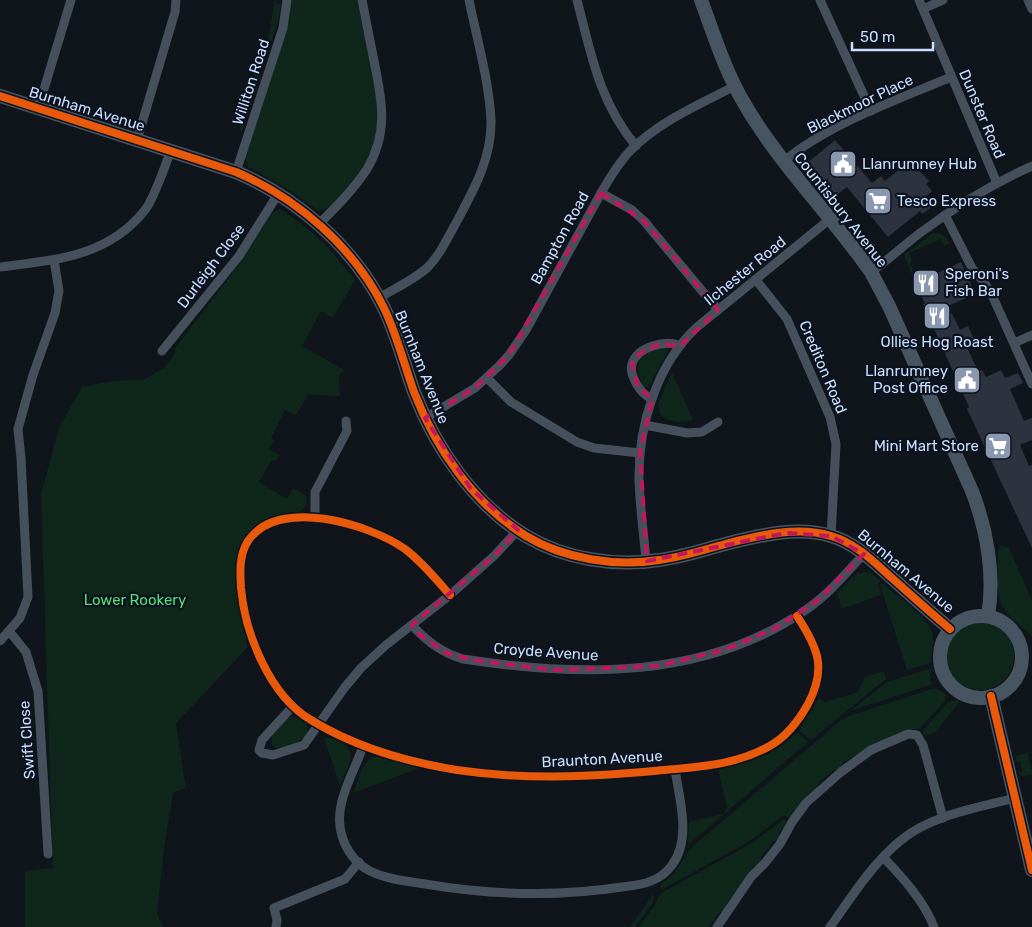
<svg xmlns="http://www.w3.org/2000/svg" width="1032" height="927" font-family="Rubik,sans-serif">
<style>
.green{fill:#0f261b}
.building{fill:#2d333e}
.lines{fill:none;stroke-linecap:round;stroke-linejoin:round}
.street{stroke:#45505c;stroke-width:9}
.secondary{stroke:#475462;stroke-width:14}
.cycleway-casing{stroke:#0c131f;stroke-width:11}
.cycleway{stroke:#e8590c;stroke-width:8}
.marked{fill:none;stroke:#c2185b;stroke-width:4;stroke-dasharray:10 6;stroke-linejoin:round}
.labels{text-anchor:middle;dominant-baseline:central;stroke-width:4.5;stroke-linejoin:round;paint-order:stroke}
.street-label{font-size:15px;fill:#cadfff;stroke:#0c131f}
.poi-label{font-size:15px;fill:#cadfff;stroke:#0c131f;text-anchor:start}
.park-label{font-size:15px;fill:#56df78;stroke:#0c131f}
</style>
<rect width="100%" height="100%" fill="#10141b"/>
<g class="green">
<polygon points="275,0 277,4 281,4 278,21 263,67 259,66 269,35"/>
<path d="M291,0H357C362,21 366,42 371,64C381,114 383,147 347,188C338,198 331,209 318,211L297,195L273,180L248,167L245,157L289,23Z"/>
<polygon points="257,69 262,71 242,132 240,128 240,122"/>
<path d="M280,209C310,227 334,252 355,280L333,318L321,311L302,346L344,370L339,375L340,396L308,395L296,415L285,410L271,438L274,440L269,449L279,455L275,461L272,460L259,482L287,499L293,488L307,496L306,505L301,511L297,513L265,521L247,535L239,551L247,648L176,723L186,788L173,793L164,849L157,913L163,927H25V871L53,868L41,494L59,428L82,387L113,381L145,379L165,367L174,354L176,347L231,275L271,215L275,211Z"/>
<path d="M933,233C941,233 947,236 949,243L944,246L941,239L909,253L912,260L910,264L913,270L911,274L904,255Z"/>
<path d="M664,346L670,347L648,388L644,387C630,361 641,355 664,346Z"/>
<path d="M672,372L693,420C681,423 668,424 660,413L658,404Z"/>
<path d="M1001,545L1009,548L1032,601V636C1023,628 1011,619 1004,609C994,594 998,568 998,551Z"/>
<polygon points="870,572 880,580 878,584 881,595 842,609 837,593 857,573"/>
<path d="M882,583C897,596 927,616 933,634C934,640 930,655 931,662L928,664L907,670L880,585Z"/>
<circle cx="980" cy="656" r="34"/>
<polygon points="929,669 932,669 930,675 932,684 930,685 850,711 887,682"/>
<polygon points="884,671 886,679 811,740 799,731 819,698 825,702 858,692 865,677"/>
<path d="M935,688L946,694L945,701L920,728C915,731 910,728 905,731C883,739 863,750 843,763V767L838,770H834L818,783V788L815,793H810L790,818L784,815L750,841L663,889L660,888L661,884L673,875L691,848L840,721L849,716Z"/>
<polygon points="956,700 959,702 936,732 924,736 923,731 947,703"/>
<path d="M293,717C304,717 308,723 308,733C300,743 288,749 276,748L272,745V736L288,718Z"/>
<path d="M797,732L808,742L689,844L688,842L689,822L723,814L727,807L718,770C747,764 776,755 797,732Z"/>
<path d="M327,737C362,748 351,759 340,786L324,738Z"/>
<polygon points="1028,753 1032,774 1020,777 1019,772 1023,772 1020,761 1017,762 1015,756"/>
<path d="M374,757H379L419,768L353,793C358,781 361,763 374,757Z"/>
<polygon points="784,819 787,822 779,833 780,837 777,841 773,841 761,857 762,860 759,865 755,865 726,904 727,908 724,912 720,912 709,927 639,927 655,905 661,893 752,843"/>
<polygon points="648,890 654,897 653,903 635,927 630,927 652,896"/>
</g>
<g class="building">
<polygon points="835,140 872,183 881,176 885,181 910,161 929,181 926,184 932,191 924,198 932,207 922,214 920,211 888,237 847,187 833,198 823,187 820,189 812,178 814,176 805,165"/>
<polygon points="961,262 975,294 948,306 960,330 968,326 975,341 966,345 978,371 982,370 986,377 1001,370 1005,378 1018,373 1023,383 1010,389 1024,421 1032,418 1032,440 1020,445 1029,466 1032,465 1032,548 967,409 969,407 923,304 925,304 916,283"/>
</g>
<g class="lines">
<g class="street">
<path d="M577,0C591,53 599,102 636,146"/>
<polyline points="820,0 871,111"/>
<polyline points="919,0 997,183"/>
<polyline points="1028,0 1032,9"/>
<polyline points="923,9 943,0"/>
<polyline points="38,109 71,0"/>
<polyline points="137,140 175,12 176,0"/>
<path d="M783,162C828,124 897,100 951,77"/>
<polyline points="236,172 283,28 287,0"/>
<polyline points="601,193 632,210 644,221 718,310"/>
<polyline points="945,215 972,268 986,285 992,295 1032,384"/>
<path d="M319,224C336,207 354,189 367,169C389,132 382,100 374,61C370,40 366,20 362,0"/>
<path d="M0,267C55,260 108,257 145,210C153,200 166,164 171,150"/>
<path d="M871,272C888,260 903,246 920,233C955,207 992,184 1032,166"/>
<polyline points="756,280 787,319 830,417 836,444 831,536"/>
<path d="M379,298C394,289 413,280 427,268C440,255 447,239 456,223C473,191 492,159 491,120C489,81 477,39 469,0"/>
<polyline points="1014,343 1032,335"/>
<polyline points="162,351 239,256 278,194"/>
<polyline points="487,378 511,402 577,442 594,448 640,453"/>
<path d="M652,399C644,395 640,391 636,383C633,377 630,371 632,364C637,347 666,339 680,346"/>
<path d="M425,418L475,388L499,366L509,355L526,330L601,193C609,179 618,164 629,152C658,122 698,105 735,86"/>
<polyline points="645,425 687,433 702,432 718,422"/>
<polyline points="315,519 315,492 347,431 346,421"/>
<path d="M646,561C644,535 640,508 639,481C638,427 656,365 697,327L830,219"/>
<path d="M450,595C436,579 422,562 405,549C369,524 278,496 248,541C239,555 240,572 241,588C245,634 270,696 311,720C355,747 407,762 457,770C524,780 587,777 654,771C695,767 737,766 773,744C789,734 799,720 808,704C827,668 818,648 797,616"/>
<path d="M412,625C426,641 442,653 463,659C580,677 705,680 807,609C829,594 846,573 864,554"/>
<polyline points="9,631 26,652 38,691 48,854"/>
<polyline points="0,641 20,618 28,597 21,458 18,429 33,375 55,313 59,291 54,260"/>
<polyline points="293,706 262,740 259,750 262,753 273,755 304,745 345,687 361,668 386,645 450,595 495,555 518,530"/>
<path d="M363,746C354,774 332,805 342,836C346,850 356,864 370,871C386,879 406,881 425,884C490,895 557,897 622,887C631,886 642,885 651,881C660,878 667,872 672,865C692,839 679,798 675,769"/>
<path d="M884,858C903,878 924,901 934,927"/>
<polyline points="276,927 277,920 274,908 345,879 359,862"/>
<polyline points="717,927 751,877 765,863 780,844 792,822 806,803 841,772 871,750 908,734 917,735 923,745 943,818"/>
<path d="M830,927C851,898 872,864 900,841C931,815 977,808 1015,798"/>
</g>
<g class="secondary">
<path d="M701,0C713,32 723,65 740,96C773,156 822,205 863,261L871,272L889,306L972,491C987,530 995,575 988,616"/>
<path d="M0,96L236,172C297,198 354,247 384,308C397,335 404,364 414,392C436,449 474,504 526,536C564,559 616,567 659,560C683,557 706,549 729,543C761,535 798,526 831,536C856,543 875,563 893,579C912,596 931,613 950,629"/>
<circle cx="981" cy="657" r="41"/>
<polyline points="991,696 1032,870"/>
</g>
<g class="cycleway-casing">
<g id="cycleway">
<path d="M0,96L236,172C297,198 354,247 384,308C397,335 404,364 414,392C436,449 474,504 526,536C564,559 616,567 659,560C683,557 706,549 729,543C761,535 798,526 831,536C856,543 875,563 893,579C912,596 931,613 950,629"/>
<path d="M450,595C436,579 422,562 405,549C369,524 278,496 248,541C239,555 240,572 241,588C245,634 270,696 311,720C355,747 407,762 457,770C524,780 587,777 654,771C695,767 737,766 773,744C789,734 799,720 808,704C827,668 818,648 797,616"/>
<polyline points="991,696 1032,870"/>
</g>
</g>
<use href="#cycleway" class="cycleway"/>
</g>
<path class="marked" d="M601,193L644,221L718,310L680,346L661,344L640,353L632,363L638,387L652,399L640,453L647,561L786,533L831,536L864,554L818,600L776,628L724,650L657,666L554,670L474,660L446,653L419,634L412,625L495,555L518,530L471,489L425,418L475,388L509,355Z"/>
<defs>
<g id="civic-square" transform="scale(1.4375)"><rect x="-9" y="-9" width="18" height="18" rx="4" fill="#8998af" stroke="#0c131f"/><path d="M-.6-6.5H3V-4.5H.6V-3L4-1V1h2V6H-6V1h2V-1L-.6-3ZM-1.2 2.5V6h2.4V2.5Z" fill="#fff"/></g>
<g id="supermarket-square" transform="scale(1.4375)"><rect x="-9" y="-9" width="18" height="18" rx="4" fill="#8998af" stroke="#0c131f"/><path d="M-6-5.5h2.5l.6 2H6L4.5 2H-2.5L-4.4-4H-6ZM-1.5 3.2a1.3 1.3 0 1 0 .1 0ZM3 3.2a1.3 1.3 0 1 0 .1 0Z" fill="#fff"/></g>
<g id="restaurant-square" transform="scale(1.4375)"><rect x="-9" y="-9" width="18" height="18" rx="4" fill="#8998af" stroke="#0c131f"/><path d="M-5-6h1v4h1v-4h1v4h1v-4h1v5L-1.5 .5V6h-2V.5L-5-1ZM5-6V6H3V1.5H1.5Q1.5-4 5-6Z" fill="#fff"/></g>
</defs>
<g fill-rule="evenodd">
<use href="#civic-square" x="843" y="164"/>
<use href="#supermarket-square" x="878" y="201"/>
<use href="#restaurant-square" x="926" y="283"/>
<use href="#restaurant-square" x="937" y="316"/>
<use href="#civic-square" x="967" y="380"/>
<use href="#supermarket-square" x="998" y="446"/>
</g>
<g class="labels">
<g class="street-label">
<text transform="translate(251 82) rotate(-72)">Williton Road</text>
<text transform="translate(860 104) rotate(-26)">Blackmoor Place</text>
<text transform="translate(87 109) rotate(17)">Burnham Avenue</text>
<text transform="translate(982 114) rotate(67)">Dunster Road</text>
<text transform="translate(841 210) rotate(52)">Countisbury Avenue</text>
<text transform="translate(560 238) rotate(-61)">Bampton Road</text>
<text transform="translate(211 266) rotate(-53)">Durleigh Close</text>
<text transform="translate(745 271) rotate(-39)">Ilchester Road</text>
<text transform="translate(422 367) rotate(68)">Burnham Avenue</text>
<text transform="translate(823 367) rotate(67)">Crediton Road</text>
<text transform="translate(906 571) rotate(40)">Burnham Avenue</text>
<text transform="translate(546 652) rotate(4)">Croyde Avenue</text>
<text transform="translate(27 740) rotate(-94)">Swift Close</text>
<text transform="translate(602 759) rotate(-3)">Braunton Avenue</text>
</g>
<g class="poi-label">
<text x="862" y="164">Llanrumney Hub</text>
<text x="897" y="201">Tesco Express</text>
<text x="945" y="274">Speroni's<tspan x="945" dy="17">Fish Bar</tspan></text>
<text x="937" y="342" text-anchor="middle">Ollies Hog Roast</text>
<text x="948" y="371" text-anchor="end">Llanrumney<tspan x="948" dy="17">Post Office</tspan></text>
<text x="979" y="446" text-anchor="end">Mini Mart Store</text>
</g>
<g class="park-label">
<text x="135" y="600">Lower Rookery</text>
</g>
</g>
<path d="M852 42v8h81v-8" fill="none" stroke="#cadfff" stroke-width="2.5"/>
<text x="860" y="42" font-size="15" fill="#cadfff" stroke="#0c131f" stroke-width="4" paint-order="stroke">50 m</text>
</svg>
